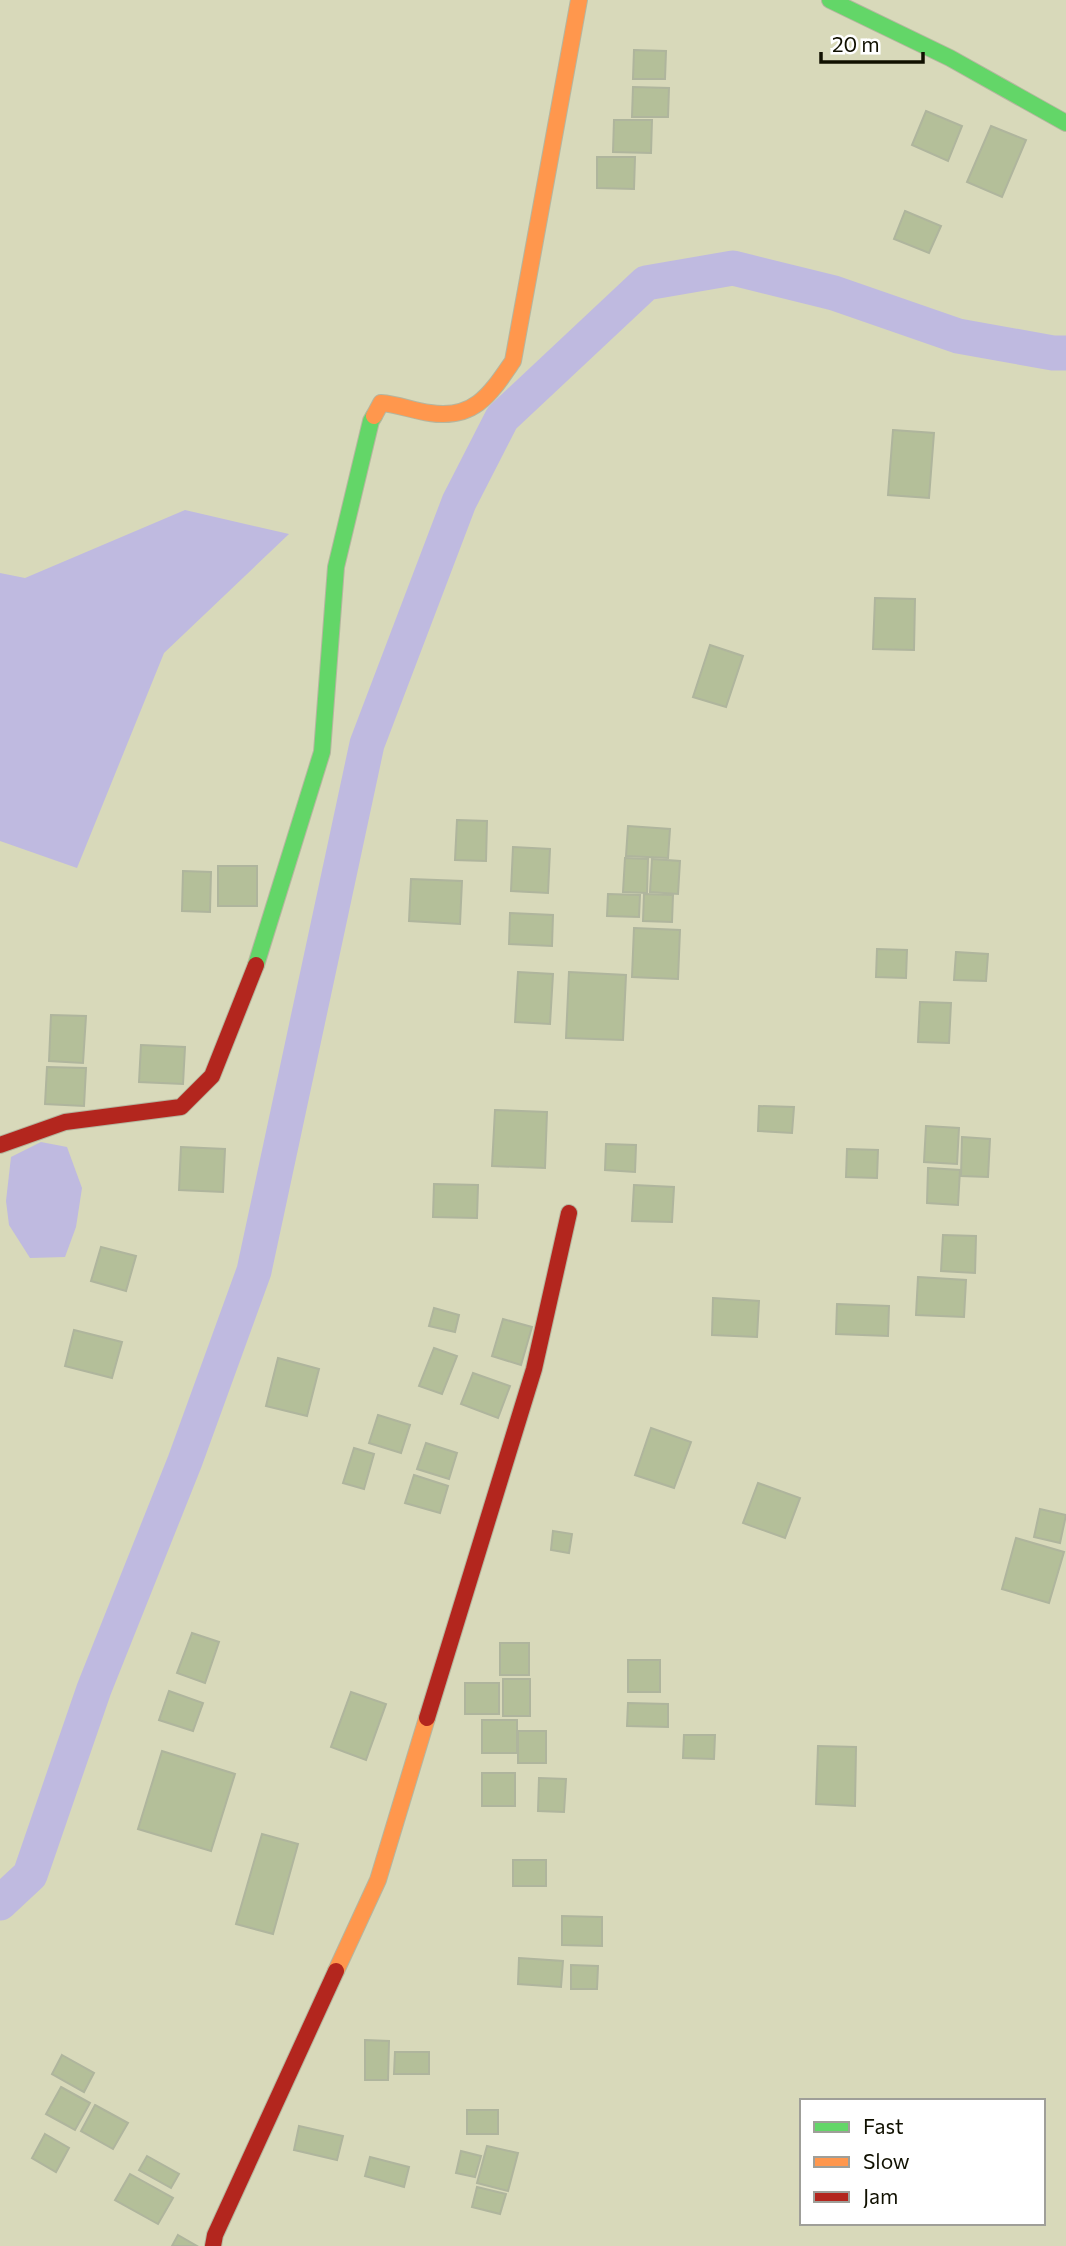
<svg xmlns="http://www.w3.org/2000/svg" width="1066" height="2246" font-family="Commissioner,sans-serif">
<style>
.water{fill:#bfbae0}
.lines{fill:none;stroke-linecap:round;stroke-linejoin:round}
.canal{stroke:#bfbae0;stroke-width:35}
.building{fill:#b4bf99;stroke:#afb59d;stroke-width:2}
.fast-casing{stroke:#b5b69f;stroke-width:18}
.slow-casing{stroke:#b5b69f;stroke-width:18}
.jam-casing{stroke:#b5b69f;stroke-width:18}
.fast{stroke:#63d668;stroke-width:16}
.slow{stroke:#ff974d;stroke-width:16}
.jam{stroke:#b3261e;stroke-width:16}
</style>
<rect width="100%" height="100%" fill="#d8d9ba"/>
<g class="water">
<polygon points="185,510 289,534 164,653 77,868 0,841 0,573 25,578"/>
<polygon points="41,1142 67,1147 82,1188 76,1227 65,1257 30,1258 9,1225 6,1201 11,1157"/>
</g>
<g class="lines">
<polyline class="canal" points="0,1903 30,1875 94,1689 185,1461 254,1271 367,744 459,502 502,418 646,283 733,268 834,293 958,336 1053,353 1066,353"/>
</g>
<g class="building">
<polygon points="634,50 666,51 665,79 633,79"/>
<polygon points="633,87 669,88 668,117 632,117"/>
<polygon points="926,111 962,126 948,161 912,145"/>
<polygon points="614,120 652,120 651,153 613,152"/>
<polygon points="991,126 1026,140 1002,197 967,182"/>
<polygon points="597,157 635,157 634,189 597,188"/>
<polygon points="905,211 941,226 929,253 894,239"/>
<polygon points="893,430 934,433 929,498 888,495"/>
<polygon points="875,598 915,599 914,650 873,649"/>
<polygon points="710,645 743,656 726,707 693,697"/>
<polygon points="457,820 487,821 486,861 455,860"/>
<polygon points="628,826 670,829 668,858 626,856"/>
<polygon points="513,847 550,849 548,893 511,891"/>
<polygon points="625,858 648,859 647,893 623,892"/>
<polygon points="652,859 680,861 678,894 650,892"/>
<rect x="218" y="866" width="39" height="40"/>
<polygon points="183,871 211,872 210,912 182,911"/>
<polygon points="411,879 462,881 460,924 409,921"/>
<polygon points="608,894 640,895 639,917 607,916"/>
<polygon points="644,894 673,895 672,922 643,921"/>
<polygon points="510,913 553,915 552,946 509,944"/>
<polygon points="634,928 680,930 678,979 632,977"/>
<polygon points="877,949 907,950 906,978 876,977"/>
<polygon points="956,952 988,954 986,981 954,980"/>
<polygon points="518,972 553,974 550,1024 515,1022"/>
<polygon points="569,972 626,975 623,1040 566,1038"/>
<polygon points="920,1002 951,1003 949,1043 918,1042"/>
<polygon points="51,1015 86,1016 83,1063 49,1061"/>
<polygon points="141,1045 185,1047 183,1084 139,1082"/>
<polygon points="47,1067 86,1068 84,1106 45,1104"/>
<polygon points="759,1106 794,1107 792,1133 758,1131"/>
<polygon points="495,1110 547,1112 545,1168 492,1166"/>
<polygon points="926,1126 959,1128 957,1164 924,1162"/>
<polygon points="962,1137 990,1139 988,1177 961,1176"/>
<polygon points="606,1144 636,1145 635,1172 605,1170"/>
<polygon points="181,1147 225,1149 223,1192 179,1190"/>
<polygon points="847,1149 878,1150 877,1178 846,1177"/>
<polygon points="928,1168 960,1170 958,1205 927,1203"/>
<polygon points="434,1184 478,1185 477,1218 433,1217"/>
<polygon points="634,1185 674,1187 672,1222 632,1221"/>
<polygon points="943,1235 976,1236 975,1273 941,1271"/>
<polygon points="101,1247 136,1256 126,1291 91,1281"/>
<polygon points="918,1277 966,1280 964,1317 916,1315"/>
<polygon points="713,1298 759,1301 757,1337 712,1335"/>
<polygon points="837,1304 889,1306 888,1336 836,1334"/>
<polygon points="434,1308 459,1315 455,1332 429,1326"/>
<polygon points="503,1319 532,1327 521,1365 492,1356"/>
<polygon points="74,1330 122,1342 112,1378 65,1366"/>
<polygon points="434,1348 457,1356 442,1394 419,1386"/>
<polygon points="278,1358 319,1369 307,1416 266,1406"/>
<polygon points="473,1373 510,1386 498,1418 461,1404"/>
<polygon points="378,1415 410,1425 401,1453 369,1443"/>
<polygon points="651,1428 691,1442 674,1488 635,1475"/>
<polygon points="426,1443 457,1453 449,1479 417,1469"/>
<polygon points="354,1448 374,1454 364,1489 343,1483"/>
<polygon points="414,1475 448,1486 440,1513 405,1503"/>
<polygon points="758,1483 800,1498 785,1538 743,1523"/>
<polygon points="1040,1509 1066,1515 1060,1543 1034,1537"/>
<polygon points="553,1531 572,1534 569,1553 551,1550"/>
<polygon points="1016,1538 1064,1552 1049,1603 1002,1589"/>
<polygon points="192,1633 219,1642 205,1683 177,1673"/>
<rect x="500" y="1643" width="29" height="32"/>
<rect x="628" y="1660" width="32" height="32"/>
<rect x="503" y="1679" width="27" height="37"/>
<rect x="465" y="1683" width="34" height="31"/>
<polygon points="169,1691 203,1703 193,1731 159,1720"/>
<polygon points="351,1692 386,1704 366,1760 331,1747"/>
<polygon points="628,1703 668,1704 668,1727 627,1726"/>
<rect x="482" y="1720" width="35" height="33"/>
<rect x="518" y="1731" width="28" height="32"/>
<polygon points="684,1735 715,1735 714,1759 683,1758"/>
<polygon points="818,1746 856,1747 855,1806 816,1804"/>
<polygon points="162,1751 235,1774 211,1851 138,1829"/>
<rect x="482" y="1773" width="33" height="33"/>
<polygon points="539,1778 566,1779 564,1812 538,1811"/>
<polygon points="262,1834 298,1844 273,1934 236,1924"/>
<rect x="513" y="1860" width="33" height="26"/>
<polygon points="562,1916 602,1917 602,1946 562,1945"/>
<polygon points="519,1958 563,1961 561,1987 518,1984"/>
<polygon points="571,1965 598,1966 597,1989 571,1989"/>
<polygon points="365,2040 389,2041 388,2080 365,2080"/>
<polygon points="395,2052 429,2052 429,2074 394,2074"/>
<polygon points="62,2055 94,2073 84,2092 52,2074"/>
<polygon points="61,2087 90,2103 75,2130 46,2114"/>
<polygon points="95,2105 128,2123 113,2149 81,2131"/>
<rect x="467" y="2110" width="31" height="24"/>
<polygon points="299,2126 343,2136 337,2160 294,2150"/>
<polygon points="45,2134 69,2148 56,2172 32,2158"/>
<polygon points="487,2146 518,2153 508,2191 477,2183"/>
<polygon points="461,2151 481,2156 475,2177 456,2173"/>
<polygon points="147,2156 179,2174 171,2188 139,2170"/>
<polygon points="370,2157 409,2167 404,2187 365,2176"/>
<polygon points="130,2174 173,2198 158,2224 115,2200"/>
<polygon points="477,2187 506,2194 500,2214 472,2207"/>
<polygon points="178,2235 197,2246 172,2246"/>
</g>
<g class="lines">
<g class="fast-casing">
<g id="fast">
<polyline points="830,0 950,58 1066,123"/>
<polyline points="256,965 322,752 336,567 371,421 374,416"/>
</g>
</g>
<g class="slow-casing">
<g id="slow">
<path d="M374,416L381,403C398,404 413,411 430,413C475,420 491,393 513,361L579,0"/>
<polyline points="336,1971 378,1880 427,1718"/>
</g>
</g>
<g class="jam-casing">
<g id="jam">
<polyline points="0,1145 65,1122 181,1107 212,1076 256,965"/>
<polyline points="427,1718 534,1369 569,1213"/>
<polyline points="213,2246 215,2235 336,1971"/>
</g>
</g>
<use href="#fast" class="fast"/>
<use href="#slow" class="slow"/>
<use href="#jam" class="jam"/>
</g>
<rect x="800" y="2099" width="245" height="126" fill="#ffffff" stroke="#9f9f99" stroke-width="2"/>
<rect x="814" y="2122" width="35" height="10" fill="#63d668" stroke="#9f9f99" stroke-width="2"/>
<text x="863" y="2134" font-size="21" fill="#101000">Fast</text>
<rect x="814" y="2157" width="35" height="10" fill="#ff974d" stroke="#9f9f99" stroke-width="2"/>
<text x="863" y="2169" font-size="21" fill="#101000">Slow</text>
<rect x="814" y="2192" width="35" height="10" fill="#b3261e" stroke="#9f9f99" stroke-width="2"/>
<text x="863" y="2204" font-size="21" fill="#101000">Jam</text>
<path d="M821 52v10h102v-10" fill="none" stroke="#101000" stroke-width="3.5"/>
<text x="832" y="52" font-size="21" fill="#101000" stroke="#ffffff" stroke-width="5" paint-order="stroke">20 m</text>
</svg>
